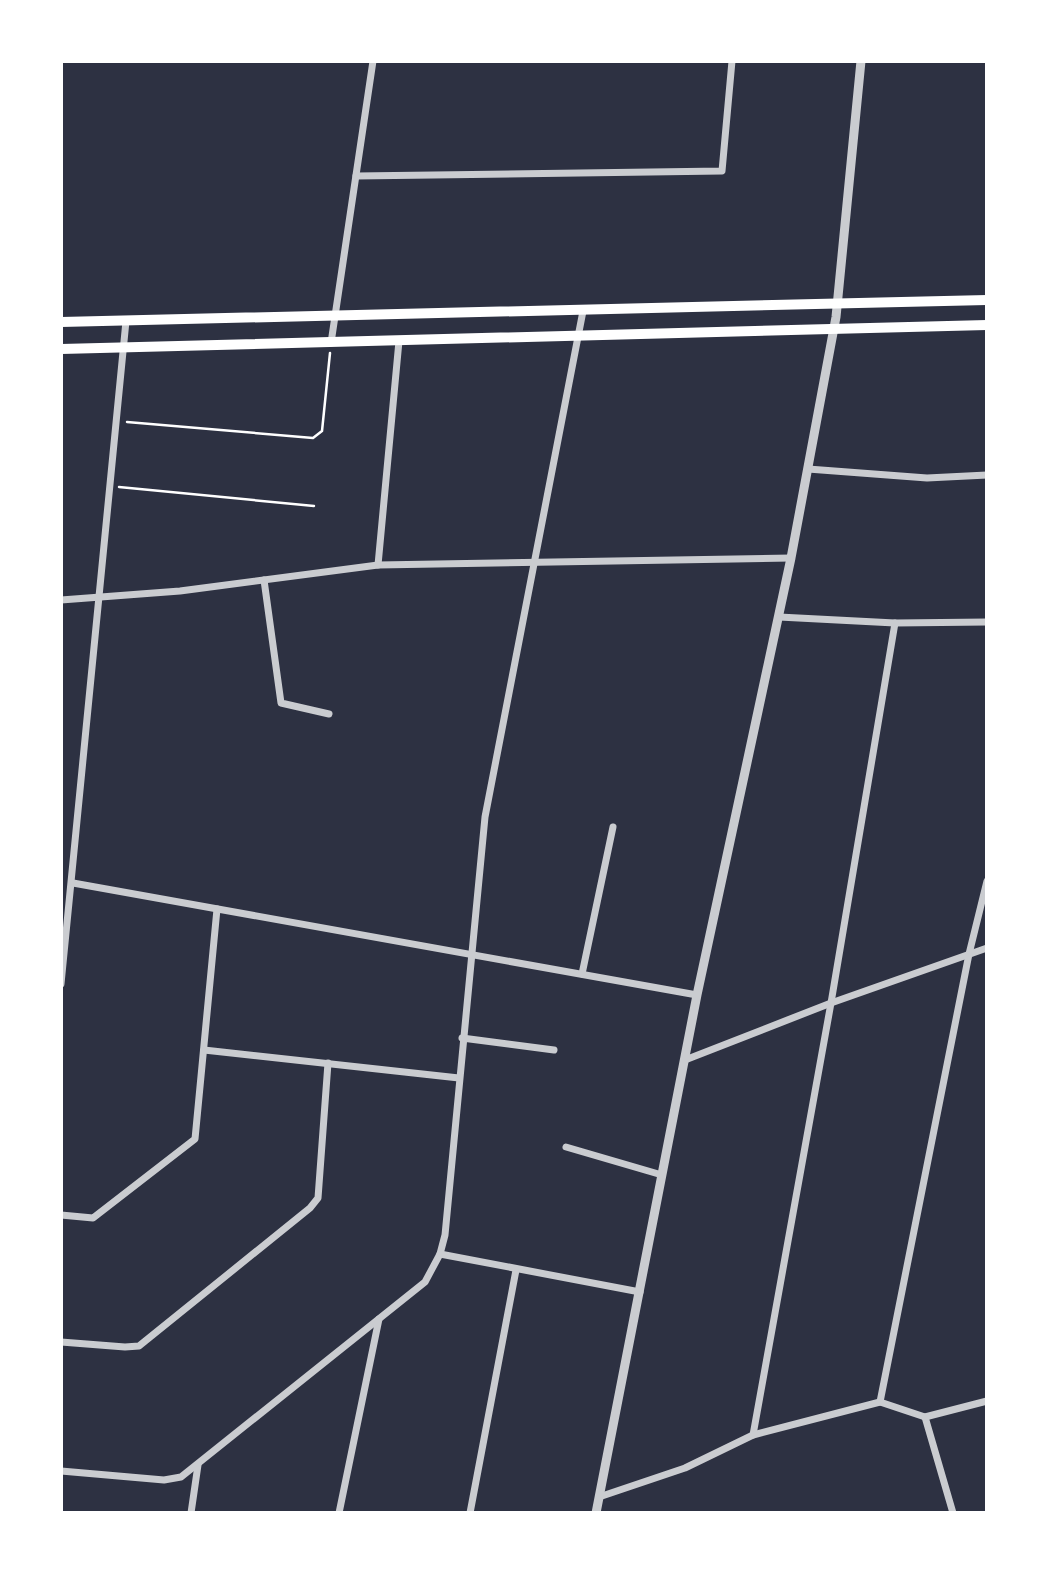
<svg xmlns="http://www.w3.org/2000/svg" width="1048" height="1574" font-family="'IBM Plex Sans',sans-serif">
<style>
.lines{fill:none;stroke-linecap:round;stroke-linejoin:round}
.path{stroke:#fff;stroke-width:2.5}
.minor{stroke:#caccd0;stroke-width:7}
.tertiary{stroke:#caccd0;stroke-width:9}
.secondary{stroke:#fff;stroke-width:10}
</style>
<rect width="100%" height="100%" fill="#2d3142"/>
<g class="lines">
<g class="path">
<polyline points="127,422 313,438 322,431 330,353"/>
<polyline points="119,487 314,506"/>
</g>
<g class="minor">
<polyline points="356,176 722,171 732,61"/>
<polyline points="331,343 373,61"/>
<polyline points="808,469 927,478 987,475"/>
<polyline points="378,565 399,341"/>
<polyline points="264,580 281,703 329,714"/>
<polyline points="61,600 180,591 378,565 791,558"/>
<polyline points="779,617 895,623 987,622"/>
<polyline points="73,883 697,995"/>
<polyline points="582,974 613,827"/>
<polyline points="61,984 126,321"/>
<polyline points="462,1038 554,1050"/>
<polyline points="204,1050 459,1078"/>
<polyline points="685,1060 831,1003 987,948"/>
<polyline points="566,1147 662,1175"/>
<polyline points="61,1215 93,1218 195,1139 217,909"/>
<polyline points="440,1254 445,1235 485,817 583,311"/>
<polyline points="61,1342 125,1347 139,1346 310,1208 318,1198 328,1063"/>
<polyline points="880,1402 969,954 987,881"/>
<polyline points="925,1417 953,1513"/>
<polyline points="753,1435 831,1003 895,623"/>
<polyline points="61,1471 164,1480 181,1477 425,1282 440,1254 640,1292"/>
<polyline points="599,1497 685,1468 753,1435 880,1402 925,1417 987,1401"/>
<polyline points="191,1513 198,1465"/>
<polyline points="339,1513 379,1319"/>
<polyline points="470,1513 516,1270"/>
</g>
<polyline class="tertiary" points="596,1513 697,995 791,558 836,317 861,61"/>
<g class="secondary">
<polyline points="61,322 987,300"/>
<polyline points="61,349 987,325"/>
</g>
</g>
<rect width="1048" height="1574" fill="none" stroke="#ffffff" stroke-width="126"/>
</svg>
